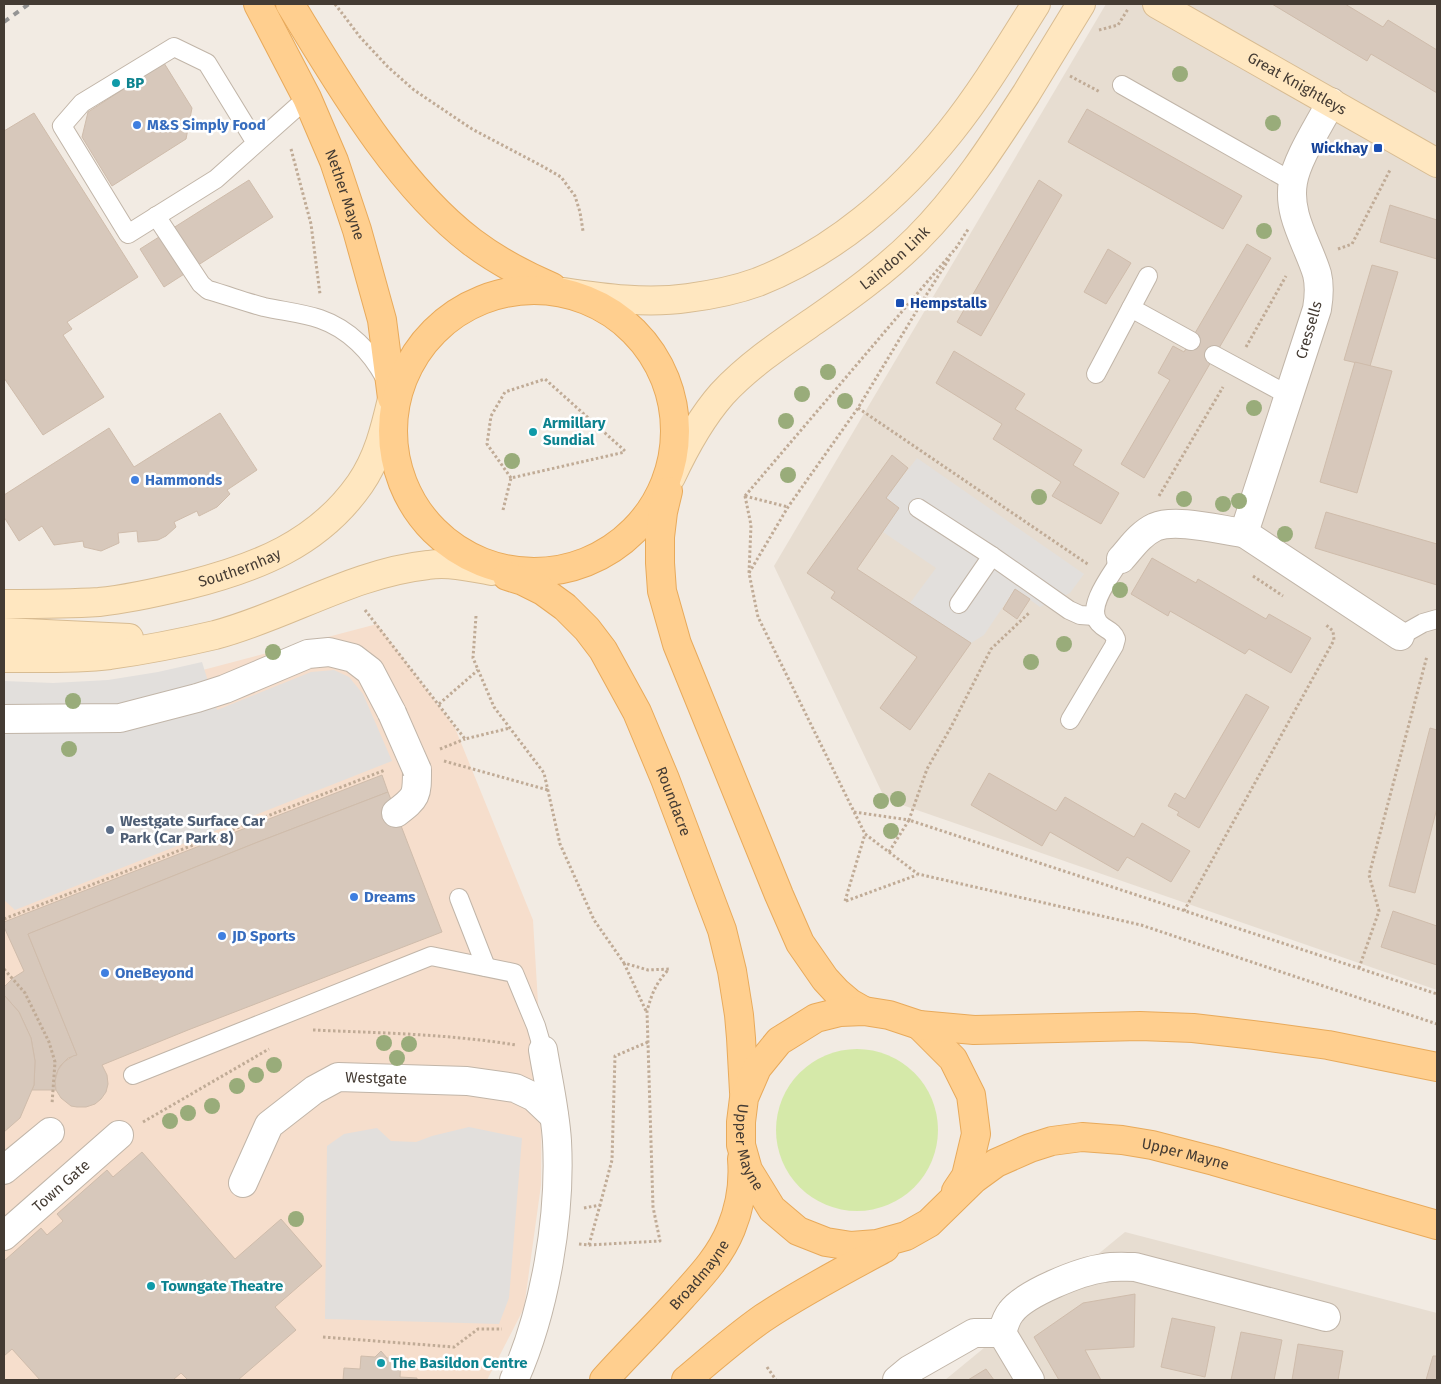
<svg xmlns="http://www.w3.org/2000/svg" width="1441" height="1384" font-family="'Fira Sans',sans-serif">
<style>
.residential{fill:#e7ddd1}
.commercial{fill:#f6decc}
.green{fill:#d5e9a9}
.parking{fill:#e2dfdc}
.building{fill:#d7c8bb;stroke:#cfbcab}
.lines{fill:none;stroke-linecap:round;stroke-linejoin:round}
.lane-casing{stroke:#c1b5a8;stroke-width:20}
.street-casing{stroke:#c1b5a8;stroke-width:30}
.secondary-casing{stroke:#d8bc92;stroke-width:30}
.primary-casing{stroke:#e8aa5b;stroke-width:30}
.path{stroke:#c0ab96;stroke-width:3;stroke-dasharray:2.5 2.5;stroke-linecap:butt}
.lane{stroke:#fff;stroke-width:18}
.street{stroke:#fff;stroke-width:28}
.secondary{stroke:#ffe7c0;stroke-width:28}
.primary{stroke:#ffcf8f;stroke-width:28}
.rail{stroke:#949494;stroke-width:4;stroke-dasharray:6 6;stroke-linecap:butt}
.street-bridge-casing{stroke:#c1b5a8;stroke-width:30;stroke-linecap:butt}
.street-bridge{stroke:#fff;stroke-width:28}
.tree{fill:#99ac7a}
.culture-dot{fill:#0f9aa8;stroke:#fff;stroke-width:2}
.shop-dot{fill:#3f7fe0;stroke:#fff;stroke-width:2}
.transit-dot{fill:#1a4fb4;stroke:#fff;stroke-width:2}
.service-dot{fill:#5c6f8a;stroke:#fff;stroke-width:2}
.labels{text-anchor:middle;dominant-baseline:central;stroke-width:5;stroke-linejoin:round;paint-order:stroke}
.culture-label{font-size:15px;font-weight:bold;fill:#0d838f;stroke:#fff;text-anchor:start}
.street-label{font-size:15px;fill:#443b33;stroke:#fff}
.shop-label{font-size:15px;font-weight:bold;fill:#366cbe;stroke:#fff;text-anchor:start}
.transit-label{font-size:15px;font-weight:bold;fill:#164399;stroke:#fff;text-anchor:end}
.service-label{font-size:15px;font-weight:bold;fill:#4e5e75;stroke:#fff;text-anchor:start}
</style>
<rect width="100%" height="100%" fill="#f2ebe3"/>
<g class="residential">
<polygon points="1106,4 1437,4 1437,990 885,799 774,566"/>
<polygon points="1125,1232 1437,1313 1437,1380 945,1380"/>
</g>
<polygon class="commercial" points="377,624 455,728 533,920 542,1069 541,1185 524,1308 487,1380 4,1380 4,692 161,681"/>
<circle class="green" cx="857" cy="1130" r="81"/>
<g class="parking">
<polygon points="917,458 1084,574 1070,593 1040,607 1015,589 984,635 971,643 910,603 936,568 883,532 899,508 886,498"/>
<polygon points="202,662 217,710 311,672 334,670 349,677 363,694 392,761 15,910 4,900 4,681 53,683 108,680 158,672"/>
<polygon points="469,1127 522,1138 509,1298 499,1324 325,1319 327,1146 344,1134 377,1128 391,1141 416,1142 432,1136"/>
</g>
<g class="building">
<polygon points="1272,4 1345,4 1383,27 1388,20 1437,50 1437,93 1371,54 1367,61"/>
<polygon points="164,63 192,108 186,139 112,186 82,137 88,112"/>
<polygon points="1087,109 1242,196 1223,229 1068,142"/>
<polygon points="34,113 138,277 67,322 72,329 63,335 104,397 43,435 4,378 4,131"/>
<polygon points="249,180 273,217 164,287 140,249"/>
<polygon points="1039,180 1062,195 981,336 957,322"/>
<polygon points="1390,205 1437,220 1437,259 1380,242"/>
<polygon points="1247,244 1271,258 1144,478 1121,464 1170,380 1158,373 1173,346 1184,352"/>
<polygon points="1108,249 1131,263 1106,304 1084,292"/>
<polygon points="1372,265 1398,272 1370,366 1344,360"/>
<polygon points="954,351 1025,394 1015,409 1082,450 1073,465 1119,493 1101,524 1052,496 1061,482 993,439 1002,424 936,383"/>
<polygon points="1355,362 1392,371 1357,493 1320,482"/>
<polygon points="220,413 257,470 227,490 230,494 217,507 199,516 197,511 174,522 176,527 166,536 158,540 138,542 137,531 118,533 119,543 101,551 84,547 83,541 54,545 42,526 19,541 4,517 4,495 109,428 134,467"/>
<polygon points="892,455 908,468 886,498 899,508 857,569 971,643 910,730 880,708 917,657 831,598 835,592 807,573"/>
<polygon points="1326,512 1437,544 1437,585 1315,548"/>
<polygon points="1152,558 1196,583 1198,579 1266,619 1269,614 1311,638 1291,673 1249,649 1245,654 1170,611 1168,616 1131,594"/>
<polygon points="1015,589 1030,599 1017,619 1003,609"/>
<polygon points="1246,694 1269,707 1199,828 1177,815 1179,812 1168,806 1175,793 1185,799"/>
<polygon points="1430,728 1437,730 1437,808 1415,893 1389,886"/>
<polygon points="989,773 1056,811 1065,797 1134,837 1142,823 1190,851 1171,882 1127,857 1118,871 1050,832 1042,846 971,805"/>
<polygon points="382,775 388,792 258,842 28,934 77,1055 68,1058 60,1066 56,1075 56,1090 32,1090 34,1085 35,1061 31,1038 19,1012 4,995 4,987 13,978 24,971 4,927 4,922"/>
<polygon points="388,792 442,932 188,1030 102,1065 107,1075 108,1084 106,1092 101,1099 95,1104 86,1107 77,1107 71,1106 61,1098 56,1090 55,1081 58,1070 64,1062 73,1056 77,1055 28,934 258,842"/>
<polygon points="1393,911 1437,926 1437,965 1381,947"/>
<polygon points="4,995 19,1012 31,1038 35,1061 34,1085 20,1118 4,1132"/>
<polygon points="142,1152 235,1259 281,1219 322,1266 275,1307 296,1330 238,1380 188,1380 181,1373 173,1380 40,1380 12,1349 4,1356 4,1261 41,1228 47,1235 63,1221 57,1214 107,1170 113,1177"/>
<polygon points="1135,1294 1134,1347 1085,1350 1101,1380 1059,1380 1034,1337 1083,1303"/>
<polygon points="1172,1318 1215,1327 1205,1377 1161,1367"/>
<polygon points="1241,1332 1282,1340 1274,1380 1231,1380"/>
<polygon points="1298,1344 1343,1351 1338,1380 1292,1380"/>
<polygon points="381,1351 387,1358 401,1359 400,1377 417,1378 417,1380 343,1380 344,1368 360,1369 361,1356 375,1357"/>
<polygon points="1433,1356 1437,1356 1437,1380 1426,1380"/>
<polygon points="986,1369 994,1380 968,1380"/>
</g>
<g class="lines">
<g class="lane-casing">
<g id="lane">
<polyline points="1122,85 1293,182"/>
<polyline points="256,143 207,63 174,47 82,103 62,126 128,234 216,179 307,98"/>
<path d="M156,216L201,284L208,290C226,295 245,302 264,307C282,311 302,313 320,319C349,329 371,352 385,378"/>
<polyline points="1131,308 1191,341"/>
<polyline points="1214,355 1290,396"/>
<polyline points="1096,374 1148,276"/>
<polyline points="918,508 992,556 1069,610 1080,615 1095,616"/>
<polyline points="959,604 992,556"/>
<polyline points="1400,636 1423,623 1437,619"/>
<path d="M1070,720L1114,646L1116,639C1113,630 1105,630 1099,623C1085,607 1112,574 1121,559"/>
<polyline points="459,898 486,967"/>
<polyline points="133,1075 431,956 514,973 536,1026 543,1050"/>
</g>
</g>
<g class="street-casing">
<g id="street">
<path d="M1331,102C1320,124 1297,158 1293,182C1287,215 1308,244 1317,274C1320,286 1319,297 1317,309L1244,533L1400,636"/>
<path d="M1121,559C1131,548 1140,534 1155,527C1176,518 1220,530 1244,533"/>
<polyline points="4,719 120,718 197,698 225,689 308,654 329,652 353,658 370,671 392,713"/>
<path d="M396,813C417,797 417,796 417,770"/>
<polyline points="4,1170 50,1132"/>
<path id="s1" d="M243,1183L269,1125L314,1090L338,1077L467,1081L515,1088L534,1097L554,1116"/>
<path id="s2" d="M4,1236L119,1135"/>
<polyline points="1002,1333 1030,1380"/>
<path d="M514,1380C545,1311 561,1216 557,1141C555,1110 548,1080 543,1050"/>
<path d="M897,1380L909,1370L974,1333H1002C1004,1326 1006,1318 1011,1312C1025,1293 1081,1271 1104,1268C1114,1266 1125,1267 1135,1267L1326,1317"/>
</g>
</g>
<g class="secondary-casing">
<g id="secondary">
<path id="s3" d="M1157,4L1437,163"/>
<path d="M564,292C604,298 646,304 688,298C711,295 736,290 758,282C834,252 899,196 950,132C982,92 1009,47 1036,4"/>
<path id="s4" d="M671,477C685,447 700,419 722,394C749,365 782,343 814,321C850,296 886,270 917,239C960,196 993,145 1026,94C1044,64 1063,34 1081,4"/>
<path id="s5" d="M4,604C35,604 67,604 99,602C129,599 159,592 188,585C256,568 318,544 360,484C378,458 385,429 392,399"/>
<polyline points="4,632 129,638"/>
<path d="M4,658C39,658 75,659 110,655C145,650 181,643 215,635C287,616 353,573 428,565C449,562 471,567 492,571"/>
</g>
</g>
<g class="primary-casing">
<g id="primary">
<path id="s6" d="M258,4L307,98L334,161L357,230L382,320L392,398"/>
<path d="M290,4C339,84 397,185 472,242C497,261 524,275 552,287"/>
<circle cx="534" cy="431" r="141"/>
<polyline points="668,491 663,512 660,537 660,563 662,591 677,644 779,895 800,943 825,979 837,992 850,1003 864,1011"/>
<path id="s7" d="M507,576L523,581L543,591L565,607L587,629L603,650L637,712L665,779L722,930L732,971L739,1015L741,1038L744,1092"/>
<polyline points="919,1025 953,1059 971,1095 976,1134 966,1176 956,1191"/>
<path id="s8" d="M1437,1067L1328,1045L1254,1035L1193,1028L1140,1026L974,1030L919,1025L889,1015L864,1011L840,1012L816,1018L779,1041L757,1068L744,1098L741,1122V1145L748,1170L772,1209L798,1231L826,1242L851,1246L877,1244L906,1236L929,1223L974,1179L996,1163L1030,1148L1052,1141L1082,1137L1122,1140L1152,1145L1214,1161L1437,1225"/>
<path id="s9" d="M604,1380C629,1352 657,1325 682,1297C701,1276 720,1256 731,1229C740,1207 744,1183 742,1159"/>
<path d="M686,1380C711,1359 736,1337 763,1318C802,1292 844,1270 885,1248"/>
</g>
</g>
<g class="path">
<polyline points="335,4 360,37 388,67 414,90 472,129 542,166 561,177 575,196 580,212 583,231"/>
<polyline points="1099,30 1118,25 1128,9"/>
<polyline points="1070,76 1100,92"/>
<polyline points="291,149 311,224 320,294"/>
<polyline points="1338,249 1352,244 1390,170"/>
<polyline points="1246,347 1286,276"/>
<polyline points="858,408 1089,565"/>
<polyline points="511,478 487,444 491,416 505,392 545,379 625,451"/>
<polyline points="745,496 956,248 969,228"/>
<polyline points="745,496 751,525 749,573 758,617 865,834"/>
<polyline points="745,496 788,507"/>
<polyline points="1159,496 1223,387"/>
<polyline points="503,510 511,478 625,452"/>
<polyline points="749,573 788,507 858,408 925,297 949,259"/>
<polyline points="1253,576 1283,596"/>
<polyline points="365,610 465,739 510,728"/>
<polyline points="476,616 473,658 494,707 544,773 560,844 594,920 624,963 648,970 670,969"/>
<polyline points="439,704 478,670"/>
<polyline points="440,749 465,739"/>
<polyline points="444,761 548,790"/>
<polyline points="854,812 909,820 927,769 951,727 991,649 1030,612"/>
<polyline points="889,852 909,820 1437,994"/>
<polyline points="845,901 865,834 918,874 1141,925 1437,1024"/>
<polyline points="846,901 917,875"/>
<polyline points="1184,911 1334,640 1333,631 1325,624"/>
<polyline points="4,919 385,770"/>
<polyline points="624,963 646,1011"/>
<polyline points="1359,968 1379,911 1369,875 1427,656"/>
<polyline points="4,969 25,993 49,1042 55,1062 52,1104"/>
<path d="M313,1030C381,1033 449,1034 516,1045"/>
<polyline points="143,1122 269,1049"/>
<polyline points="584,1208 600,1205 612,1160 615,1056 648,1042"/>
<polyline points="579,1244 589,1245 600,1205"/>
<path d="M589,1245L660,1241L653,1207L647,1011C652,993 656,983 669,969"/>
<polyline points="323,1337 454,1347 478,1329 502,1329"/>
<polyline points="767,1367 776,1380"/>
</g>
<use href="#lane" class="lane"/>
<use href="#street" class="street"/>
<use href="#secondary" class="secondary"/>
<use href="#primary" class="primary"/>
<polyline class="rail" points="4,22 29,4"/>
<g class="street-bridge-casing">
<polyline id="street-bridge" points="392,713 417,770"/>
</g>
<use href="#street-bridge" class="street-bridge"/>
</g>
<g class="tree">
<circle cx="1180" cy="74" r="8"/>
<circle cx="1273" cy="123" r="8"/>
<circle cx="1264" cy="231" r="8"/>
<circle cx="828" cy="372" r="8"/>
<circle cx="802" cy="394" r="8"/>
<circle cx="845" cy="401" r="8"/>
<circle cx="1254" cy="408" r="8"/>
<circle cx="786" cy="421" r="8"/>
<circle cx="512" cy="461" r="8"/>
<circle cx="788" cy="475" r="8"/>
<circle cx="1039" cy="497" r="8"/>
<circle cx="1184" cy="499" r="8"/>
<circle cx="1239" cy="501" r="8"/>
<circle cx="1223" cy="504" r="8"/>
<circle cx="1285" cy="534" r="8"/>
<circle cx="1120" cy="590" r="8"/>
<circle cx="1064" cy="644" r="8"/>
<circle cx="273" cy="652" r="8"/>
<circle cx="1031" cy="662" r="8"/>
<circle cx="73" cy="701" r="8"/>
<circle cx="69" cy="749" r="8"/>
<circle cx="898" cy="799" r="8"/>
<circle cx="881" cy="801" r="8"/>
<circle cx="891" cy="831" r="8"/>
<circle cx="384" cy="1043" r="8"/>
<circle cx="409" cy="1044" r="8"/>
<circle cx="397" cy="1058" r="8"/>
<circle cx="274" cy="1065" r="8"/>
<circle cx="256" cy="1075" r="8"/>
<circle cx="237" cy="1086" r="8"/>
<circle cx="212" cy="1106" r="8"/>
<circle cx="188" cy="1113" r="8"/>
<circle cx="170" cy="1121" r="8"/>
<circle cx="296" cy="1219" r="8"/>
</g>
<g class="culture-dot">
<circle cx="116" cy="83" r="5"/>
<circle cx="533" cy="432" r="5"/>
<circle cx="151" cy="1286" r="5"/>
<circle cx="381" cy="1363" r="5"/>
</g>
<g class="shop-dot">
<circle cx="137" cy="125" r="5"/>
<circle cx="135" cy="480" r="5"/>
<circle cx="354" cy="897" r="5"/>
<circle cx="222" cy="936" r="5"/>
<circle cx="105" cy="973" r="5"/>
</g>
<g class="transit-dot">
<rect x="1373" y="143" width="10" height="10" rx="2.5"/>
<rect x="895" y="298" width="10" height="10" rx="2.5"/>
</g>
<circle class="service-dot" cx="110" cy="830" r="5"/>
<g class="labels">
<g class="culture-label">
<text x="126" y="83">BP</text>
<text x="543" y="423">Armillary<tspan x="543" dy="17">Sundial</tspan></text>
<text x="161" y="1286">Towngate Theatre</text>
<text x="391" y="1363">The Basildon Centre</text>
</g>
<g class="street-label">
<text stroke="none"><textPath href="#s3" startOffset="161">Great Knightleys</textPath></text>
<text stroke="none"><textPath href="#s6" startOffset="210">Nether Mayne</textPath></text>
<text stroke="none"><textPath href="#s4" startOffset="318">Laindon Link</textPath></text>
<text transform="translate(1309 330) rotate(-74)">Cressells</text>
<text stroke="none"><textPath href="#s5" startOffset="240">Southernhay</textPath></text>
<text stroke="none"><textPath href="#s7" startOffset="291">Roundacre</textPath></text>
<text stroke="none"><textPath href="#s1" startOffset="186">Westgate</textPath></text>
<text stroke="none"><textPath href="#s8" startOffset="789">Upper Mayne</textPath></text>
<text stroke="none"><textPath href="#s8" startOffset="1315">Upper Mayne</textPath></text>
<text stroke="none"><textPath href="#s2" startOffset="76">Town Gate</textPath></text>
<text stroke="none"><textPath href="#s9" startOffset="142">Broadmayne</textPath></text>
</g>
<g class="shop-label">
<text x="147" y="125">M&amp;S Simply Food</text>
<text x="145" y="480">Hammonds</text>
<text x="364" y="897">Dreams</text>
<text x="232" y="936">JD Sports</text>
<text x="115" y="973">OneBeyond</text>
</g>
<g class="transit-label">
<text x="1368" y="148">Wickhay</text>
<text x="910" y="303" text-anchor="start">Hempstalls</text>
</g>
<g class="service-label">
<text x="120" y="821">Westgate Surface Car<tspan x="120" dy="17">Park (Car Park 8)</tspan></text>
</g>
</g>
<rect width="1441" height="1384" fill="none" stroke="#443b33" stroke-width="10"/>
</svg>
